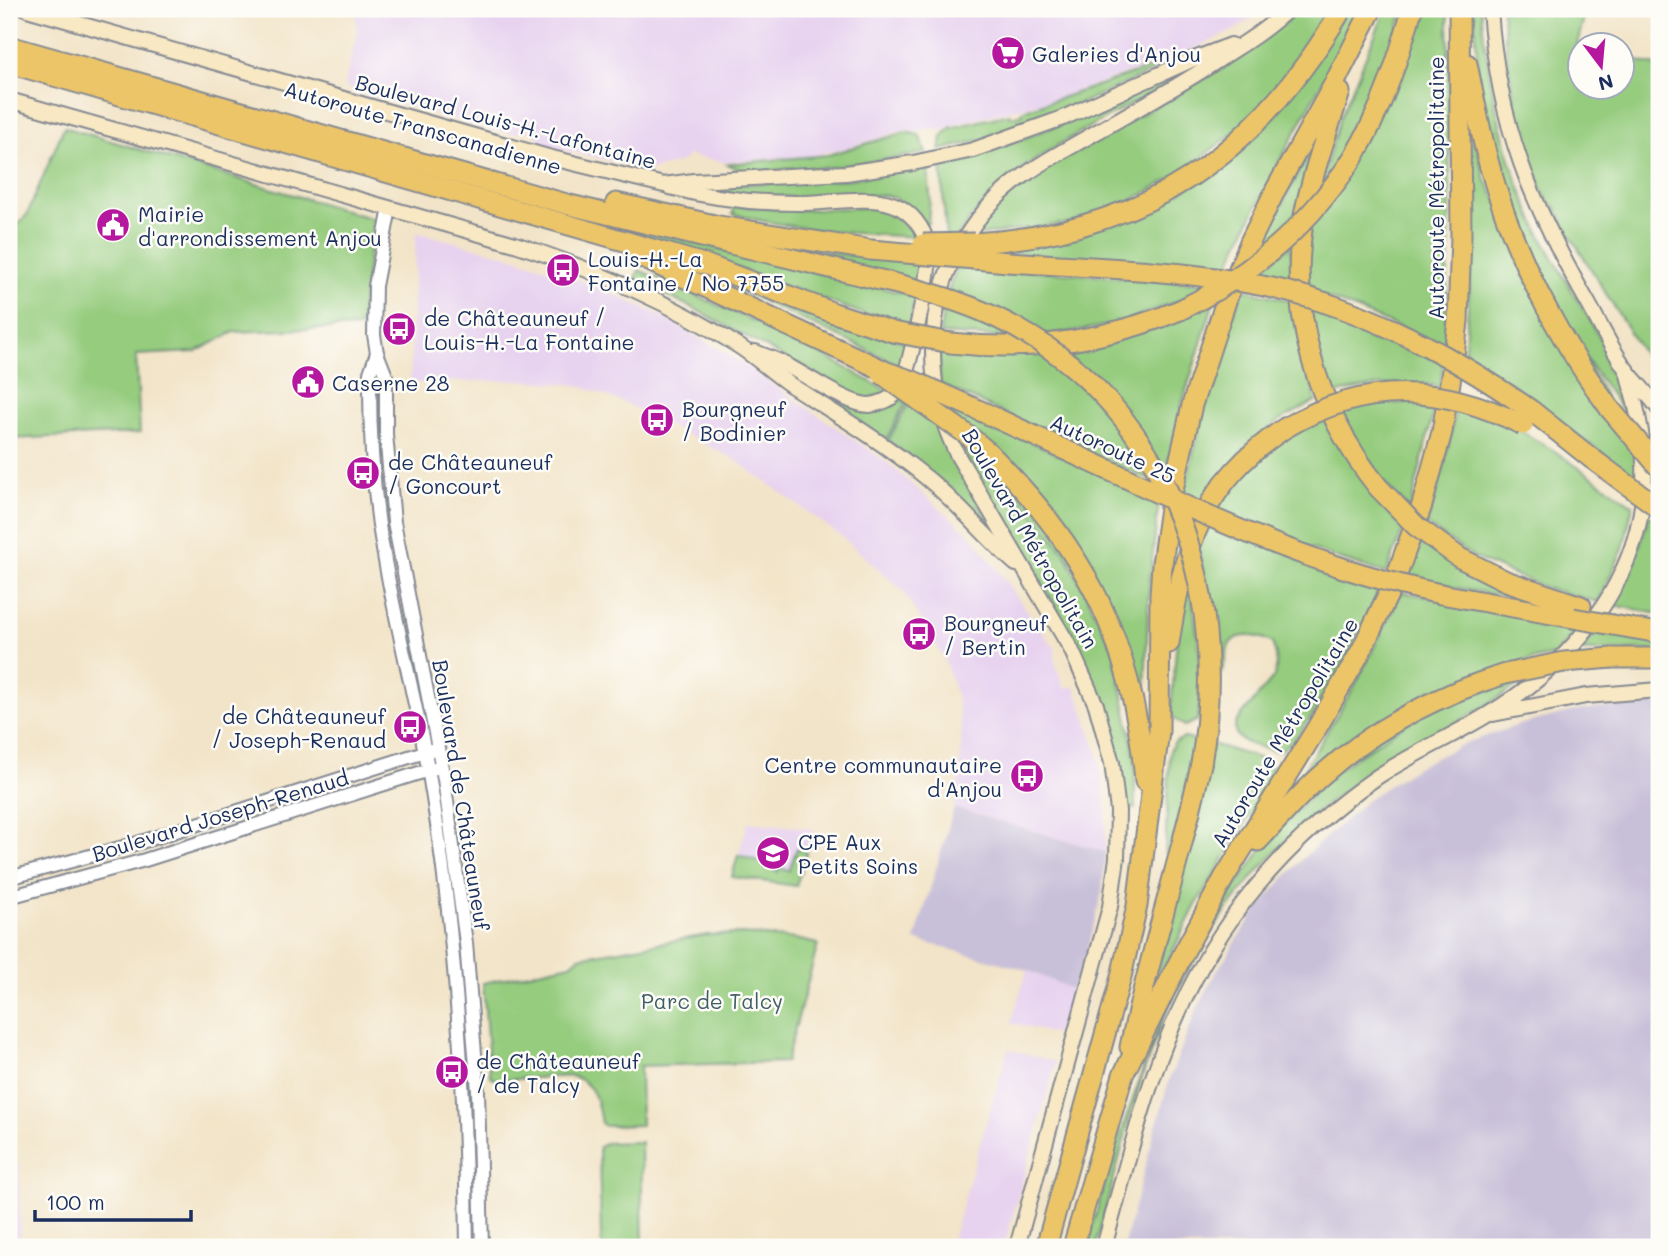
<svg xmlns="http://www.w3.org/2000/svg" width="1668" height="1256" font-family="Mali,sans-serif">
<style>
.built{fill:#e7d2ef}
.industrial{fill:#c8bfd8}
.green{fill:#95cc7e;stroke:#587e6e;stroke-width:2}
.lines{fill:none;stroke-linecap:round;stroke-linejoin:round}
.tertiary-casing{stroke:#868a93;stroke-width:16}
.secondary-casing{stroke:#868a93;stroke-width:18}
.motorway-casing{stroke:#868a93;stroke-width:23}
.tertiary{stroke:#fff;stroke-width:12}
.secondary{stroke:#f8e8c3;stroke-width:14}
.motorway{stroke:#edc569;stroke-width:19}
.motorway-bridge-casing{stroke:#868a93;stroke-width:23;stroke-linecap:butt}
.motorway-bridge{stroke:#edc569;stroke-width:19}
.labels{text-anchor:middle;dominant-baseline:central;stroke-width:5;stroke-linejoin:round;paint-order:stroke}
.poi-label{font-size:21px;fill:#1b2f5e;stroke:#fdfcf7;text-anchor:start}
.street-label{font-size:21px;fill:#1b2f5e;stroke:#fdfcf7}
.park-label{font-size:21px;fill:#405e68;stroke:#fdfcf7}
</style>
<rect width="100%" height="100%" fill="#fdfcf7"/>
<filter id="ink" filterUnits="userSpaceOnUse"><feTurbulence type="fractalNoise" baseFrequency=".0143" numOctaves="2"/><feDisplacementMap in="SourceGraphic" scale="14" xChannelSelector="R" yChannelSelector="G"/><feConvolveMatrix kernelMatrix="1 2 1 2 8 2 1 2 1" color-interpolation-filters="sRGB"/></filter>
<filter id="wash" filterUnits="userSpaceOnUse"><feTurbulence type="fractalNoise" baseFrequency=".00686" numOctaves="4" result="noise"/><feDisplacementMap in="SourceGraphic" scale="28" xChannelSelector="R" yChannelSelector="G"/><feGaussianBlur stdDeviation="1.57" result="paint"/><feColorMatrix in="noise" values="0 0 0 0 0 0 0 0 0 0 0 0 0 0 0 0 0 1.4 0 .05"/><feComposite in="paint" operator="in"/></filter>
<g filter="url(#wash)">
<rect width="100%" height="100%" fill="#f2e4c8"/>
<g class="built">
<polygon points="356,9 1266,9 1236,29 1186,53 1048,101 954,124 943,130 933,128 914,131 904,130 843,149 814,155 725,162 687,155 682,162 650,170 545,146 531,130 513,133 497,131 348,89 345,83 357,32"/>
<polygon points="416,232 513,257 591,284 659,315 734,358 885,461 974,538 1055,649 1055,662 1064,688 1075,687 1097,751 1103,784 1106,810 1105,852 954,808 959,780 961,751 961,726 956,694 944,658 903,591 841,536 734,459 623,402 577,385 518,380 410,383"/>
<polygon points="748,822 814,829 796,886 732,877"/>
<polygon points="1027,970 1076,991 1063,1036 1011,1023"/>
<polygon points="1008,1049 1056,1062 1004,1247 950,1247"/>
<polygon points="19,1164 20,1247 9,1247 9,1166"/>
</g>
<g class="industrial">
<polygon points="1659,703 1659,1247 1123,1247 1169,1080 1196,1011 1215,974 1259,906 1304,857 1371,797 1417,767 1466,743 1522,724 1579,710"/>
<polygon points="954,808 1105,852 1102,893 1076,991 1027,970 915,940"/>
</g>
<g class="green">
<path d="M1301,9H1334L1321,30L1250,120L1184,171L1130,201L1070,223L973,236C1006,187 1058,161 1108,133C1175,95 1244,61 1301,9Z"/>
<path d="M1350,9H1360C1317,97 1265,181 1226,272L985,251L1181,192Z"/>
<polygon points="1386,9 1404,9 1384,75 1357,137 1318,196 1339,120"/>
<polygon points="1420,9 1448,9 1450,208 1445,346 1306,289 1308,229"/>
<path d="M1474,9H1481C1488,86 1504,160 1538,230C1570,294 1620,354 1633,426L1569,334L1509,208L1479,88Z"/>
<polygon points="1502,9 1586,9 1577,45 1580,46 1580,88 1622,88 1623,57 1659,67 1659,380 1569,233 1555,206 1549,203 1542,190 1517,114 1507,59"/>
<path d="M1186,56C1106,92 1026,132 940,150L942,137L950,128L1010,114L1011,117L1023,114L1022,111Z"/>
<path d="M1182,71L1183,74L1160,88C1086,131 1005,163 957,237H946L941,163C1026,143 1102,107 1182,71Z"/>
<polygon points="64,127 374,219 360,327 234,332 195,352 136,355 140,433 9,439 9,237 12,230 27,215"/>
<polygon points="906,132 919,135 926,153 836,167 750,172 739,170 727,164 828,155"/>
<polygon points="1471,141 1475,141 1485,179 1636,452 1638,479 1513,388 1464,357 1471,270"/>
<polygon points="1308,154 1310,155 1295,221 1257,255"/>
<polygon points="928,166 930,196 928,223 926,224 895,198 885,195 811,198 735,194 697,187 849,179"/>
<path d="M734,206L802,210L883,207L903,217L912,225L919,237C855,234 794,230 733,214Z"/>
<polygon points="567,212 915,296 909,328 886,322 675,246"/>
<polygon points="1291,245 1292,285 1253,276"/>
<polygon points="799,249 923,263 919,282 798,254"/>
<polygon points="958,265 1213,284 1199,293 1116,324 1045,336 948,291"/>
<polygon points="639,270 798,341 889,392 869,399 851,394 697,310 634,280"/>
<polygon points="741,287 906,343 902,366 739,290"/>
<polygon points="1242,289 1292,301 1316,401 1280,420 1248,444 1200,504 1184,496 1186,484 1208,392"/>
<polygon points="1214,301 1182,404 1166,471 1063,349"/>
<polygon points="944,305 1018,338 940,334"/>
<path d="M1307,305L1334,313L1443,362L1440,386C1402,381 1367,386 1330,395Z"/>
<polygon points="939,349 1040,352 1080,383 1115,421 1156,483 940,384"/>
<polygon points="785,369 841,402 900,399 906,402 886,440 783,372"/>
<polygon points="1436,401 1410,510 1383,482 1336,409 1352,405"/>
<polygon points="946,403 1159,501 1149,586 1145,692 1140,692 1113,612 949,412"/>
<polygon points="908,404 937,422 946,447 993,529 943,483 888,441"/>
<polygon points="1457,405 1515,428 1553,450 1633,505 1623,549 1598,602 1546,588 1475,558 1427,525 1444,466"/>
<polygon points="1322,415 1405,525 1386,573 1339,559 1213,510 1252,461"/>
<path d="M954,434L1001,474L1065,553L1114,651L1135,757V809L1124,808C1113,662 1018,559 954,434Z"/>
<polygon points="1649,515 1659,522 1659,614 1614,605 1635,561"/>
<path d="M1206,523L1380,587C1367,617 1306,746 1277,751C1262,748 1226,743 1237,721L1274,677C1278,665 1277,654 1272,643C1264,638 1258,636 1250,636C1217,635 1233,663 1217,677L1211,601L1196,543Z"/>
<polygon points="1422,540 1548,604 1407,579"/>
<polygon points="1188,569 1202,668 1198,720 1185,726 1173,718 1171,709 1179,615"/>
<polygon points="1402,592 1580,627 1555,655 1520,662 1294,790 1293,788 1355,685"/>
<polygon points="1598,630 1659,640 1659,650 1581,651"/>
<path d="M1532,674C1476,718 1409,744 1352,785C1256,854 1182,957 1145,1068C1126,1127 1112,1188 1095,1247H1086L1116,1147L1159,1024L1197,948L1228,898L1267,842L1332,774L1422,713Z"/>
<polygon points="1184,738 1197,740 1170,855 1165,853 1170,750 1175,742"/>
<polygon points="1212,744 1268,761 1272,773 1271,780 1195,907 1154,988"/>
<polygon points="797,848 807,852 796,886 732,877 738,855 771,865 770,869 778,872 780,868 789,871"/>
<path d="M742,934L795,939L818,944L786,1062L640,1066L641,1125L605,1126L601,1123C597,1101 596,1084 572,1076L496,1080L490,1076L483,983L571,964L579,957L707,935Z"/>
<polygon points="641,1142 643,1247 604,1247 601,1241 599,1147 605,1143"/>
</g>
</g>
<g filter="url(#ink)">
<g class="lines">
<g class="tertiary-casing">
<g id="tertiary">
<polyline points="390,208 375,286 374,335 377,353 386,376 386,434 394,522 444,779 466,943 478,1091 482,1247"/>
<path d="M377,353L370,373V388C370,434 373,480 379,525C391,607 413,687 428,768C455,926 466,1087 467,1247"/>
<polyline points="9,878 138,843 431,750"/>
<polyline points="9,897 145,860 435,768"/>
</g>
</g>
<g class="secondary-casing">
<g id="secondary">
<polyline points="27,9 548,157 664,185 694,181 846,173 913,163 973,150 1063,118 1189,61 1231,45"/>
<path d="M1490,9C1498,125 1531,203 1588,303C1601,326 1613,352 1628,372C1638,385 1650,396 1659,409"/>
<path d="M9,100L515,244C592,269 668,301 737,345C756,357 773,373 792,386C838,415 886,444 928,479C960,505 985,537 1016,564"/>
<path d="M670,187C711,198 753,203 796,203C827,204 875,192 901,208C916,217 926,233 929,251C931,267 908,380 898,391C892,399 880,404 870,405C849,406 805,374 784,364C775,359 764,356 755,352"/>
<polyline points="1493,714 1586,696 1659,690"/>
<path d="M1017,1247L1110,907L1117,858L1118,811L1112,763L1096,705L1071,649L959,458C938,418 930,375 934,330C939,266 976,207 1029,172C1049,158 1071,147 1093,134C1139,108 1185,83 1229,53C1250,40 1271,26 1288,9"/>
<path d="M1104,1247C1140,1117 1166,994 1256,887C1291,845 1332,808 1377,777C1412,754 1451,737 1487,715C1576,662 1649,571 1644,463C1643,431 1635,402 1627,371"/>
</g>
</g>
<g class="motorway-casing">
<g id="motorway">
<polyline points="9,46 570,205 880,280"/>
<polyline points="9,63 707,265 834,313 893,332"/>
<path d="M1467,64C1474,97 1480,131 1489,164C1513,252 1556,335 1610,409"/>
<path d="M1340,92C1327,133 1312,174 1304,216C1287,313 1317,411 1378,487"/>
<path d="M1353,158C1381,112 1398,61 1412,9"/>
<polyline points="616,203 719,226 871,250"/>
<path d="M974,243C1146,233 1256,155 1342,9"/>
<polyline points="634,254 883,370"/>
<polyline points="974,259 1008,262"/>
<path d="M951,343C1029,352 1107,340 1180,310"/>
<polyline points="1532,411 1591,458"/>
<polyline points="985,413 1126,478"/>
<path d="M988,452C1087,550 1133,642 1145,781"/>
<polyline points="1460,558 1506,581 1581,606"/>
<polyline points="1441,594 1573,618"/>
<polyline points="1613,625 1659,633"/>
<path d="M1169,643C1184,547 1200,485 1285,428"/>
<polyline points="1612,658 1659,658"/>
<path d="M1258,841C1279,819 1299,795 1322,775C1375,727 1438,695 1505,674"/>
<path d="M1130,1047C1150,952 1181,859 1201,764"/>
<polyline points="1046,1247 1121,977 1137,906 1159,731 1160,595 1162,564 1172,494 1192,405 1227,298 1250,242 1276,189 1334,84 1372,9"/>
<polyline points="1073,1247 1123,1075 1184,952 1224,878 1318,726 1361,651 1395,580 1422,505 1442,432 1453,364 1458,321 1461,236 1459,9"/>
</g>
</g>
<use href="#tertiary" class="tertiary"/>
<use href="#secondary" class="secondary"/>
<use href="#motorway" class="motorway"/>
<g class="motorway-bridge-casing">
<g id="motorway-bridge">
<polyline points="923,244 974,243"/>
<polyline points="871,250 974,259"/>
<path d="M1008,262C1086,267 1165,269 1242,282C1349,300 1444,349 1532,411"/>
<path d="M880,280C919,289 959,300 995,317C1166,398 1232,586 1201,764"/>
<path d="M1180,310C1252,275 1309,226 1353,158"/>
<polyline points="893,332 951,343"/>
<polyline points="887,372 913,381 985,413"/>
<polyline points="882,374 969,436 988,452"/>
<polyline points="1610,409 1659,467"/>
<path d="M1285,428C1365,381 1441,384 1523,425"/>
<polyline points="1591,458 1659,508"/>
<path d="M1126,478C1228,527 1330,571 1441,594"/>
<polyline points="1378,487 1416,526 1460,558"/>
<polyline points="1573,618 1613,625"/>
<polyline points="1505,674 1564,662 1612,658"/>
</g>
</g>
<use href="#motorway-bridge" class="motorway-bridge"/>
</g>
</g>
<defs>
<g id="supermarket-disc" transform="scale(1.75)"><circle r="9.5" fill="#b5179e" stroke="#fdfcf7"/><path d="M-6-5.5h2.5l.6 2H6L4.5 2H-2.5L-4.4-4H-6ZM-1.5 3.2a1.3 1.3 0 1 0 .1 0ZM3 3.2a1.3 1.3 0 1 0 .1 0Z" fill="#fff"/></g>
<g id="civic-disc" transform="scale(1.75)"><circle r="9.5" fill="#b5179e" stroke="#fdfcf7"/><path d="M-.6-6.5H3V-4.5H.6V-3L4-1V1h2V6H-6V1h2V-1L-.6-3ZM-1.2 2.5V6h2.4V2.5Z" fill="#fff"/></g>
<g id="bus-disc" transform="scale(1.75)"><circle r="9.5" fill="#b5179e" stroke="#fdfcf7"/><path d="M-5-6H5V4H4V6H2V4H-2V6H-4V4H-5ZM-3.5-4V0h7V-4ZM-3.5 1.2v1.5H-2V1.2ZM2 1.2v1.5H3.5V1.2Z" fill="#fff"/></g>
<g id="school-disc" transform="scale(1.75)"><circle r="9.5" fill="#b5179e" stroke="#fdfcf7"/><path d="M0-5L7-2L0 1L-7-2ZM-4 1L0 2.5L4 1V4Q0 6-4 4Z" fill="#fff"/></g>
</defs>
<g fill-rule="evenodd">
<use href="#supermarket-disc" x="1008" y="53"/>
<use href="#civic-disc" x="113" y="225"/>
<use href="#bus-disc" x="563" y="270"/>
<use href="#bus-disc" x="399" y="329"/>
<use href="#civic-disc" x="308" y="382"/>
<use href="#bus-disc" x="657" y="420"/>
<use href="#bus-disc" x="363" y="473"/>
<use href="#bus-disc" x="919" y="634"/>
<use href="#bus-disc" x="410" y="727"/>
<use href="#bus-disc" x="1027" y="776"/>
<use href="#school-disc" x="773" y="853"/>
<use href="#bus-disc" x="452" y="1072"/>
</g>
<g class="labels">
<g class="poi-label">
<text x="1032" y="53">Galeries d'Anjou</text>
<text x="138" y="213">Mairie<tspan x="138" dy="24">d'arrondissement Anjou</tspan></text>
<text x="588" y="258">Louis-H.-La<tspan x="588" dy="24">Fontaine / No 7755</tspan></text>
<text x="424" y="317">de Châteauneuf /<tspan x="424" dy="24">Louis-H.-La Fontaine</tspan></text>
<text x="332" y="382">Caserne 28</text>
<text x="682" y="408">Bourgneuf<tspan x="682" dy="24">/ Bodinier</tspan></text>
<text x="388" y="461">de Châteauneuf<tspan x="388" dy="24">/ Goncourt</tspan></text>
<text x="944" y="622">Bourgneuf<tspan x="944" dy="24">/ Bertin</tspan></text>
<text x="386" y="715" text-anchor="end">de Châteauneuf<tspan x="386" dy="24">/ Joseph-Renaud</tspan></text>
<text x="1002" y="764" text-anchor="end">Centre communautaire<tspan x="1002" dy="24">d'Anjou</tspan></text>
<text x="798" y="841">CPE Aux<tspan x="798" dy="24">Petits Soins</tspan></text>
<text x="476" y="1060">de Châteauneuf<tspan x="476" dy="24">/ de Talcy</tspan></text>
</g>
<g class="street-label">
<text transform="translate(506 121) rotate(15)">Boulevard Louis-H.-Lafontaine</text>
<text transform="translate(423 127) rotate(16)">Autoroute Transcanadienne</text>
<text transform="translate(1435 188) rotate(-90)">Autoroute Métropolitaine</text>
<text transform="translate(1113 448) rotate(25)">Autoroute 25</text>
<text transform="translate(1031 538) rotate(60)">Boulevard Métropolitain</text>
<text transform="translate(1284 732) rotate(-59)">Autoroute Métropolitaine</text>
<text transform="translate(462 795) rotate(81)">Boulevard de Châteauneuf</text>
<text transform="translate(220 815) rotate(-17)">Boulevard Joseph-Renaud</text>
</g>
<g class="park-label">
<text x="712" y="1000">Parc de Talcy</text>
</g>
</g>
<rect width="1668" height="1256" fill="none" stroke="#fdfcf7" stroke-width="35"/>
<g transform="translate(1601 66) rotate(164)"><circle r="33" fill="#fdfcf7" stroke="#a3aaba" stroke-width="2"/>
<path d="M0-5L12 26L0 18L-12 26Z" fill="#b5179e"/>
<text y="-10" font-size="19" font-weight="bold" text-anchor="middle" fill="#1b2f5e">N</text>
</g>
<path d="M35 1210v10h156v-10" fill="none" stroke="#1b2f5e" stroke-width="3.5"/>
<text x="46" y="1210" font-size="21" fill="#1b2f5e" stroke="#fdfcf7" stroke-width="5" paint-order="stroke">100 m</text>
</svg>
